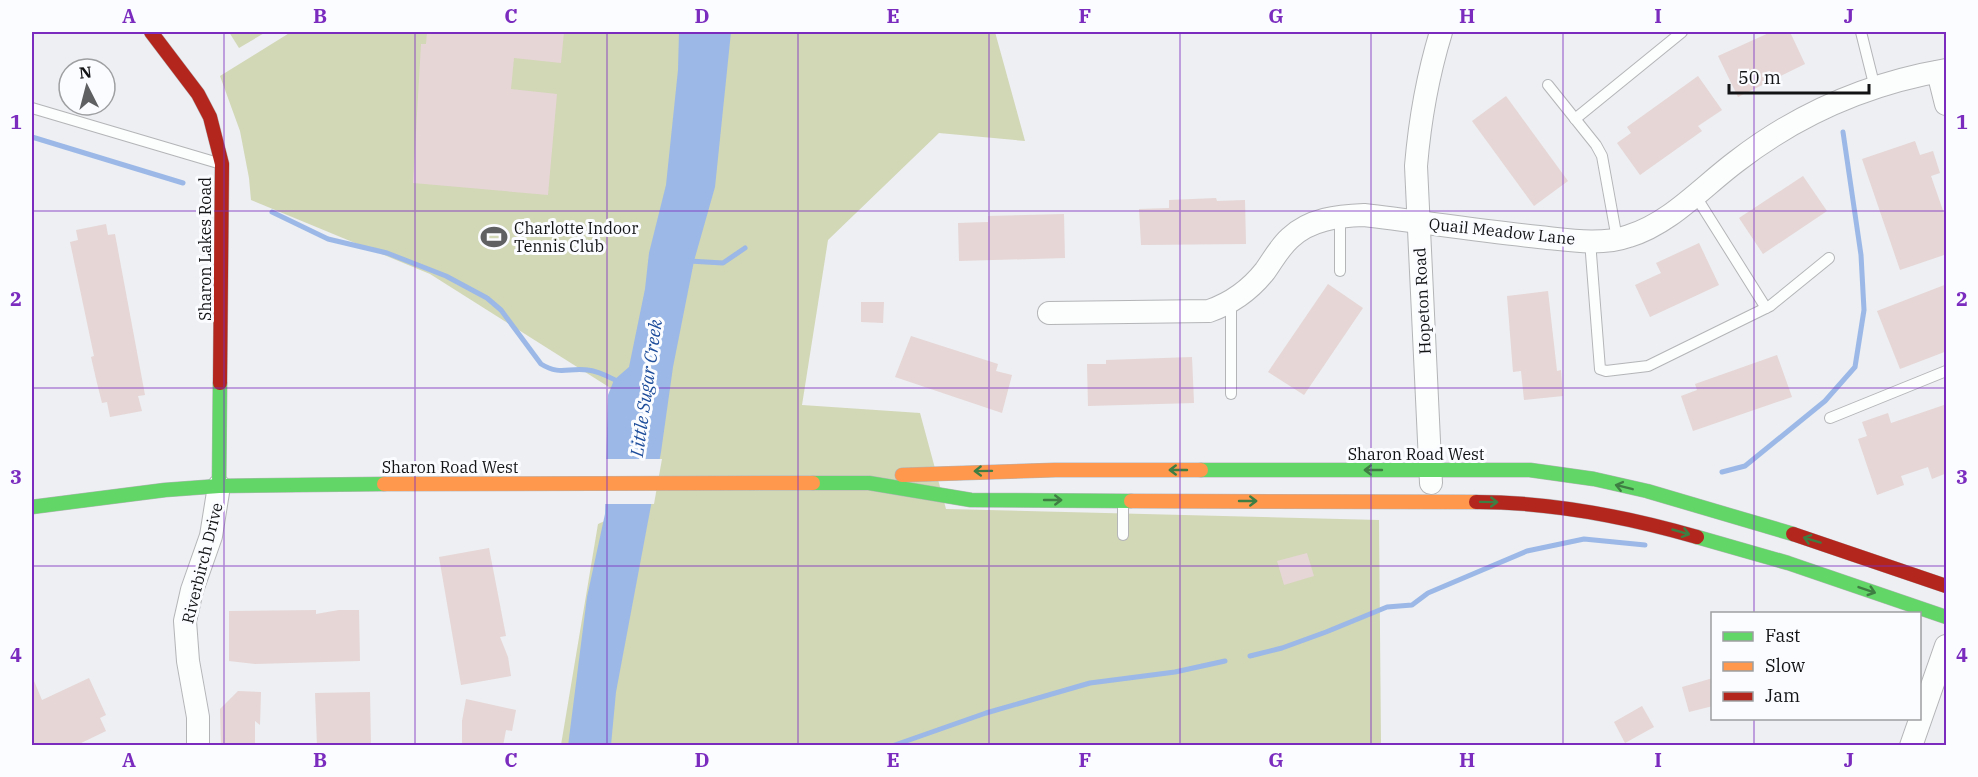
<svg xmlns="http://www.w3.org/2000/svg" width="1978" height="777" font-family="'IBM Plex Serif',serif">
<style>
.green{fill:#d2d7b6}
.water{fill:#9bb8e7}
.pier{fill:#edeff2}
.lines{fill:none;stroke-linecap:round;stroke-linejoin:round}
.stream{stroke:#9bb8e7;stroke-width:5}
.building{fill:#e6d6d6}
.lane-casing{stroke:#b3b5b7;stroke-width:12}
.street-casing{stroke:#b3b5b7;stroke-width:24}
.fast-casing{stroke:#b3b5b7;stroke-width:15}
.slow-casing{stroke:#b3b5b7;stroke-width:15}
.jam-casing{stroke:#b3b5b7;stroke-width:15}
.lane{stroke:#fcfdfd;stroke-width:10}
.street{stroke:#fcfdfd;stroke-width:22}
.fast{stroke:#63d668;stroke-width:14}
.slow{stroke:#ff974d;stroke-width:14}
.jam{stroke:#b3261e;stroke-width:14}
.oneway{stroke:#3f7e43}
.grid{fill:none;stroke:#7b2cbf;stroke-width:1.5;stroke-opacity:0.55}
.labels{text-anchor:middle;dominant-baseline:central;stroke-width:6;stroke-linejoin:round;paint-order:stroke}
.poi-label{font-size:16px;fill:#121315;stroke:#fafcff;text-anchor:start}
.street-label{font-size:16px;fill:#121315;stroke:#fafcff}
.water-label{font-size:18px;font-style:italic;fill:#1d4c9a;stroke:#fafcff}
.neatline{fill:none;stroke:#7b2cbf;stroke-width:2}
.grid-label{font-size:20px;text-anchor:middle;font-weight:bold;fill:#7b2cbf}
</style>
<rect width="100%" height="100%" fill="#edeff2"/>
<g class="green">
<polygon points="229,32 266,32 239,48"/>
<polygon points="291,32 995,32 1025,141 939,133 828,240 802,405 920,413 946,509 1379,520 1381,745 561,745 598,524 628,511 642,408 430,274 251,200 249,178 240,131 220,76"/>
</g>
<polygon class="water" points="679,32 731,32 715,187 694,261 673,367 661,452 616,692 611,745 568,746 587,597 605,514 608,395 614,380 629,367 645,289 649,253 666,185 678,70"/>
<polygon class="pier" points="603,459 662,459 654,504 602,504"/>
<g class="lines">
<g class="stream">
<polyline points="32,137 183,183"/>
<path d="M272,212L328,239L387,253L446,276L487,298L501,310L541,364C560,376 569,367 588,370C599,371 609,377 619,382"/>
<polyline points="689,261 723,263 745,248"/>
<polyline points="1722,472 1745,466 1825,401 1855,367 1864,310 1861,255 1843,132"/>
<polyline points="1250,656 1282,648 1326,632 1387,607 1412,605 1428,593 1527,551 1584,539 1645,545"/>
<polyline points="892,746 986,713 1090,683 1175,672 1225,661"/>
</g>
</g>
<g class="building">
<polygon points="427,32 564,32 561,63 514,58 511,89 557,94 548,195 413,183 421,44 426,44"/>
<polygon points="1771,32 1790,32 1805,64 1738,97 1718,56"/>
<polygon points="1698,76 1722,110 1698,126 1702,131 1640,175 1617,143 1631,133 1627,127"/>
<polygon points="1506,96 1568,181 1534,206 1472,121"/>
<polygon points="1915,141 1920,155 1933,151 1940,173 1931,176 1947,222 1947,254 1900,270 1862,159"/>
<polygon points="1803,176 1827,211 1763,254 1739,218"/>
<polygon points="1216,198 1217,201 1245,200 1246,244 1141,245 1139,209 1169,208 1169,200"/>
<polygon points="1064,214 1065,258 959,261 958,223 988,222 988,216"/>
<polygon points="106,224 108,235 115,234 145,395 138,396 142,411 110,417 107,402 102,403 97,383 91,357 94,356 70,242 78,240 76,230"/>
<polygon points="1699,243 1719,285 1650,317 1635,285 1661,273 1656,263"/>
<polygon points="1328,284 1363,308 1304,395 1268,372"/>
<polygon points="1947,284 1947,351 1900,369 1877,311"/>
<polygon points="1548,291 1557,371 1561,370 1563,396 1524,400 1521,371 1513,372 1507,296"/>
<polygon points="861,302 884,302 883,323 861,322"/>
<polygon points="911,336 998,364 996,371 1012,375 1002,413 895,377"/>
<polygon points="1777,355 1792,397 1693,431 1681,396 1697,390 1695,384"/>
<polygon points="1192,357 1194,403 1088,406 1087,364 1106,364 1106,360"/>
<polygon points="1947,404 1947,473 1932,479 1928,467 1901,476 1904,485 1877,495 1858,439 1867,436 1862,422 1888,413 1891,423"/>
<polygon points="489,548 506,636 500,637 508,657 511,676 461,685 439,557"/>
<polygon points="1307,553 1314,576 1284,585 1277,561"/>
<polygon points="316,610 316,614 339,610 359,610 360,661 255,664 229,661 229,611"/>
<polygon points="32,676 42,700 89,678 106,715 100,718 106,731 75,746 32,746"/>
<polygon points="1713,678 1713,706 1689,712 1682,687"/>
<polygon points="238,691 261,692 260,725 255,721 255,746 221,746 220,709"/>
<polygon points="370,692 371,746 317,746 315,693"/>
<polygon points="466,699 516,710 512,731 506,730 503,746 462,746 462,721"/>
<polygon points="1642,706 1654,727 1625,743 1614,722"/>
</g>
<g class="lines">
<g class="lane-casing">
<g id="lane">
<polyline points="1861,32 1875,88"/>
<polyline points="1548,85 1596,145 1602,156 1617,239"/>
<polyline points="32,108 218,163"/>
<polyline points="1575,119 1682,32"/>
<polyline points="1695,195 1766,308"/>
<polyline points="1590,241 1600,369 1606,371 1648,366 1770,306 1829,258"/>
<polyline points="1340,271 1340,216"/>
<polyline points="1231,302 1231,394"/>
<polyline points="1830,418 1946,371"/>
<polyline points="1123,535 1123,503"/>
</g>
</g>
<g class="street-casing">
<g id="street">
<polyline points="1938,72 1946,104"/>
<path d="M1049,313L1209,311C1232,303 1250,290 1265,271C1273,260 1279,248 1290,238C1310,219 1338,216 1364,215C1422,222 1481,231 1539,237C1568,240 1601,246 1629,236C1671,223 1702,187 1737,161C1798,114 1870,83 1946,70"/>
<path d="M1431,483L1416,166C1420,118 1427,78 1441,32"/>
<polyline points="198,746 198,717 188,661 185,621 192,590 211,536 219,486"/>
<polyline points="1911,746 1946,646"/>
</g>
</g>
<g class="fast-casing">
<g id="fast">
<polyline points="1201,470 1530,470 1594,479 1647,491 1793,534"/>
<polyline points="813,483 869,483 971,500 1131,501"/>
<polyline points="219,486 220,383"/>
<polyline points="32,507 165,490 219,486 384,484"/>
<polyline points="1697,537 1788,563 1946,617"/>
</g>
</g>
<g class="slow-casing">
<g id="slow">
<polyline points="902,475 1055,470 1201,470"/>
<polyline points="384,484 813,483"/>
<polyline points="1131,501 1476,502"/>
</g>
</g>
<g class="jam-casing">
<g id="jam">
<polyline points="151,32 198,94 210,117 222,164 220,383"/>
<path d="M1476,502C1552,502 1624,516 1697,537"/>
<polyline points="1793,534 1946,586"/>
</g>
</g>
<use href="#lane" class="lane"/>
<use href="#street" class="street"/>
<use href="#fast" class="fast"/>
<use href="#slow" class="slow"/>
<use href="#jam" class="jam"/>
</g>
<defs><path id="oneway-shaft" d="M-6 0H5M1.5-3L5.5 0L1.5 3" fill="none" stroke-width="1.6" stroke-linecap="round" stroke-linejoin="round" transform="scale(1.5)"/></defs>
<g class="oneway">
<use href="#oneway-shaft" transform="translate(1178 470) rotate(-180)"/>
<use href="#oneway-shaft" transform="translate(1373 470) rotate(-180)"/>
<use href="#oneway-shaft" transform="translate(983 471) rotate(179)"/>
<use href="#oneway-shaft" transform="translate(1624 487) rotate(-166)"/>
<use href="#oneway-shaft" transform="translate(1053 500)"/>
<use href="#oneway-shaft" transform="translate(1248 501)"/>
<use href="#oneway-shaft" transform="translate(1489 502) rotate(1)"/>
<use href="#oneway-shaft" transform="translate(1681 532) rotate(16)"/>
<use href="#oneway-shaft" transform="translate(1812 540) rotate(-163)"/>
<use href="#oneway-shaft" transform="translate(1867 590) rotate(19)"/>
</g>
<path class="grid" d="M224,32V746M415,32V746M607,32V746M798,32V746M989,32V746M1180,32V746M1371,32V746M1563,32V746M1754,32V614M32,211H1946M32,388H1946M32,566H1946M1754,718V746"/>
<defs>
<g id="stadium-bare" transform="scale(2.07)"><path d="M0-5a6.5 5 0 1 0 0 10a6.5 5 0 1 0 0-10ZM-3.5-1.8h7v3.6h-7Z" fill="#5f6062" stroke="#fafcff" stroke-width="2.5" paint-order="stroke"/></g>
</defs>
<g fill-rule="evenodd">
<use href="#stadium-bare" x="494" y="237"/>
</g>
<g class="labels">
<g class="poi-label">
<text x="514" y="228">Charlotte Indoor<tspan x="514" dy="18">Tennis Club</tspan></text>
</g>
<g class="street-label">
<text transform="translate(1502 231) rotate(6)">Quail Meadow Lane</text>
<text transform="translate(205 249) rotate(-90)">Sharon Lakes Road</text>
<text transform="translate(1422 301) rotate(-93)">Hopeton Road</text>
<text x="1416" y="454">Sharon Road West</text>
<text x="450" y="467">Sharon Road West</text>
<text transform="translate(202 563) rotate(-76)">Riverbirch Drive</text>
</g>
<g class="water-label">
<text transform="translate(646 388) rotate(-82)">Little Sugar Creek</text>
</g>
</g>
<rect width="1978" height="777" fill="none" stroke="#fafcff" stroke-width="66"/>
<rect x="1711" y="612" width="210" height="108" fill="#fafcff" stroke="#9d9fa1" stroke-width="1.5"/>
<rect x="1723" y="632" width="30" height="9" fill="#63d668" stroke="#9d9fa1" stroke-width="1.5"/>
<text x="1765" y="642" font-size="18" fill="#121315">Fast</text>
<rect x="1723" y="662" width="30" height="9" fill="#ff974d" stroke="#9d9fa1" stroke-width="1.5"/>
<text x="1765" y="672" font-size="18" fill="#121315">Slow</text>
<rect x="1723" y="692" width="30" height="9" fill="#b3261e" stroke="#9d9fa1" stroke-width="1.5"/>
<text x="1765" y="702" font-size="18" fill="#121315">Jam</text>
<g transform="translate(87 87) rotate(354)"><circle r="28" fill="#fafcff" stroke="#9d9fa1" stroke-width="1.5"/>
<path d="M0-4.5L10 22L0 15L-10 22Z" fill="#5f6062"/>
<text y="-9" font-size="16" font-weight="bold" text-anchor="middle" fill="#121315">N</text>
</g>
<path d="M1729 84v9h140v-9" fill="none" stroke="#121315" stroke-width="3"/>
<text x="1738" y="84" font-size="18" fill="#121315" stroke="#fafcff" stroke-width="4.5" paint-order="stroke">50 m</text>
<rect x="33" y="33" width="1912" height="711" class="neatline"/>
<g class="grid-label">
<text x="129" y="23">A</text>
<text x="320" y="23">B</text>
<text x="511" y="23">C</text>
<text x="702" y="23">D</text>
<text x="893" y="23">E</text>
<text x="1085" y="23">F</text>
<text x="1276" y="23">G</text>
<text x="1467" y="23">H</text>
<text x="1658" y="23">I</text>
<text x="1849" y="23">J</text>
<text x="16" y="129">1</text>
<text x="1962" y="129">1</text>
<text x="16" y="306">2</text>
<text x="1962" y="306">2</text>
<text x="16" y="484">3</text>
<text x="1962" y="484">3</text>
<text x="16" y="662">4</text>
<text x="1962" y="662">4</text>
<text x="129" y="767">A</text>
<text x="320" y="767">B</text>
<text x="511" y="767">C</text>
<text x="702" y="767">D</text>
<text x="893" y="767">E</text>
<text x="1085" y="767">F</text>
<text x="1276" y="767">G</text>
<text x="1467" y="767">H</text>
<text x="1658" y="767">I</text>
<text x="1849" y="767">J</text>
</g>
</svg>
